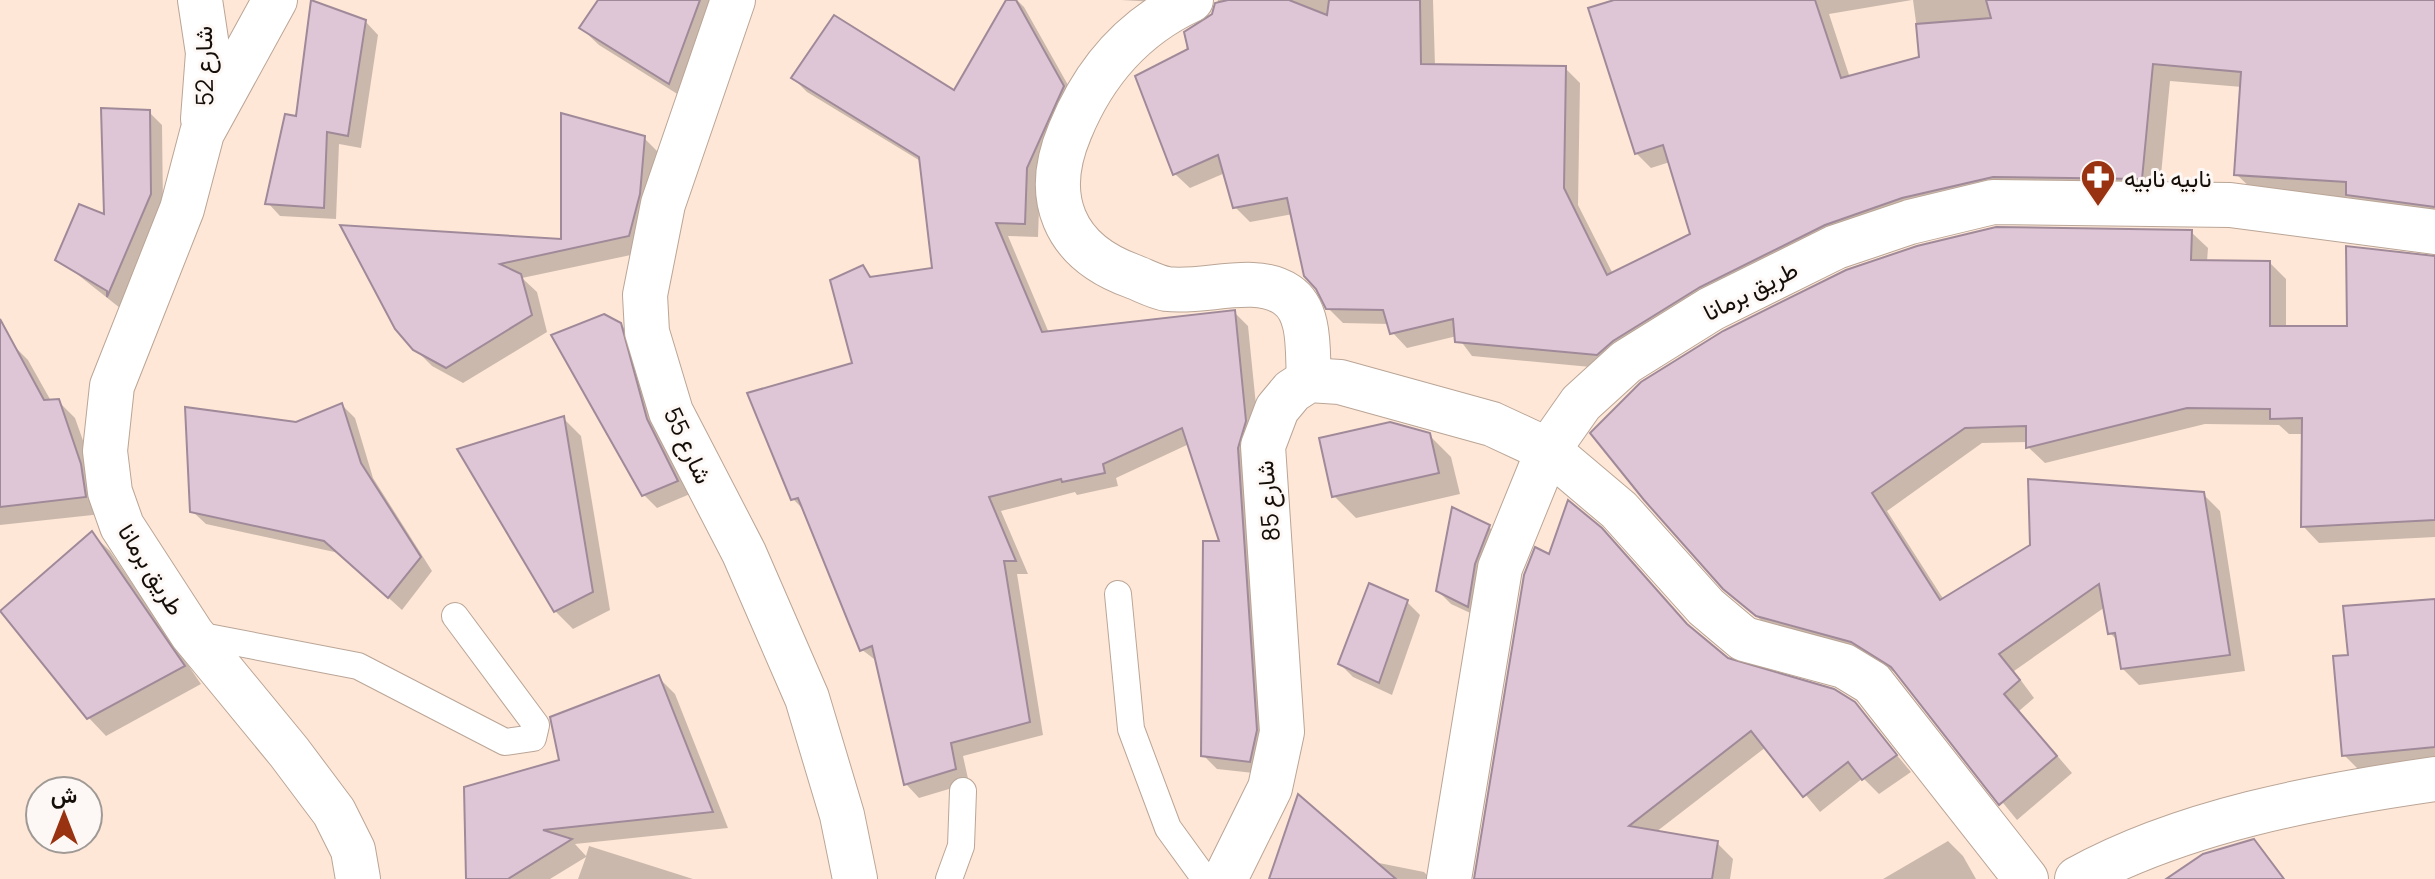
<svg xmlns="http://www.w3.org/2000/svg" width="2435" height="879" font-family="Manrope,Vazirmatn,sans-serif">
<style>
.shadow{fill:#0003}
.building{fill:#dec6d6;stroke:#a08a99;stroke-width:2}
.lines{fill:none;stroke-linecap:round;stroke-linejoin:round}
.service-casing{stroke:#baa596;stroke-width:28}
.minor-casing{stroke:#baa596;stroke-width:46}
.service{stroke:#fff;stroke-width:26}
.minor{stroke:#fff;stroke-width:44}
.labels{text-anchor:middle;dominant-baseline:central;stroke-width:6;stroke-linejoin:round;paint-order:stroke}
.street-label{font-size:24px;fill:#150e08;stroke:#fdf8f5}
.poi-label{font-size:24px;fill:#150e08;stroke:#fdf8f5;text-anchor:start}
</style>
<rect width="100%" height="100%" fill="#fee7d7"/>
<g class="shadow">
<polygon points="600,0 724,0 687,100 599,45 581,28"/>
<polygon points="1008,0 1017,0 1024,7 1077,101 1040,182 1038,237 1008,236 1049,333 1234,312 1248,326 1259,435 1263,774 1217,769 1203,755 1222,543 1189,444 1116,478 1118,486 1077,495 1075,492 1001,511 1028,574 1017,574 1043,735 963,756 969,783 919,798 906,784 878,662 861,649 805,511 793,499 855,365 862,267 873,278 934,270 922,162 807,92 793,78 955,93"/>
<polygon points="1121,0 1182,0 1174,3"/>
<polygon points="1218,0 1433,0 1435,66 1565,68 1580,83 1578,205 1613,274 1693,235 1670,162 1651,168 1636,153 1621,0 1912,0 1829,14 1850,78 1921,59 1913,0 2435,0 2435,221 2366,212 2351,198 2254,191 2236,174 2242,87 2170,81 2159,196 2129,195 2111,178 2115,193 2003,192 1612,369 1472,356 1457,336 1407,348 1392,332 1389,324 1343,323 1328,308 1293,214 1250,222 1235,207 1225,173 1190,188 1175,174 1187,52 1185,34 1214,14"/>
<polygon points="365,21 378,35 361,148 339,144 336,219 280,216 268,203 297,118"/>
<polygon points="149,112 162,125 163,208 120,308 58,259 106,217"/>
<polygon points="644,138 660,154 645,252 522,278 537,292 547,332 463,383 432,366 415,349 344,227 563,241"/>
<polygon points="2191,232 2208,248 2207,262 2270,263 2286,279 2286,328 2349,328 2435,258 2435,537 2319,543 2303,526 2304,434 2289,434 2279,425 2205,424 2045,463 2028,447 2028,442 1982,443 1887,511 1944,600 2203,494 2220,511 2245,671 2139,685 2122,668 2118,641 2110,633 2105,607 2014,671 2034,698 2019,711 2072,773 2017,820 1898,674 1869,658 1774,632 1725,588 1593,433 1642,384"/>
<polygon points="620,324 634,338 690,494 657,508 644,495 554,336"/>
<polygon points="0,339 11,343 28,360 51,401 58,401 75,418 98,483 102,514 0,525"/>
<polygon points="342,405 355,418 373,478 432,571 402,610 339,553 206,524 192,511 297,424"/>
<polygon points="563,418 581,436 610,610 573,629 555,611"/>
<polygon points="1429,435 1451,457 1460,494 1356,518 1334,496"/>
<polygon points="1489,527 1502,540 1481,618 1451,604 1438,591"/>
<polygon points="92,534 110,551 201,684 106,736 88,717"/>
<polygon points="2435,601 2435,766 2362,773 2344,755 2350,657"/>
<polygon points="1407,602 1420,615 1392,695 1353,677 1340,664"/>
<polygon points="1693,631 1727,660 1854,704 1911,772 1879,794 1863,778 1820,812 1766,747 1656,832 1717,843 1733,859 1730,879 1476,879"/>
<polygon points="658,677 675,694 728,828 575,844 586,856 589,846 693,879 578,879 586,857 550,879 468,879 562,761"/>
<polygon points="1948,841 1963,856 1976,879 1883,879"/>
<polygon points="2254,841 2284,879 2170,879"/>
<polygon points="1374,862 1424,872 1431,879 1271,879"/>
</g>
<g class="building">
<polygon points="311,0 366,20 348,136 327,132 324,208 265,204 285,114 296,116"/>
<polygon points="598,0 700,0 669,84 579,28"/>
<polygon points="1006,0 1016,0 1064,86 1027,168 1025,224 996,223 1042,332 1235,310 1246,421 1238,448 1257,730 1250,762 1201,756 1203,541 1219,541 1182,428 1103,464 1105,473 1062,482 1061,479 989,497 1016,561 1004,561 1030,722 951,743 956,769 904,785 872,646 860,651 798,498 791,500 747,393 852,363 830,280 863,265 870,277 932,268 919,157 791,78 834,15 954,90"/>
<polygon points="1228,0 1289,0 1327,15 1329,0 1420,0 1421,64 1566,66 1564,188 1607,275 1690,234 1663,145 1635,154 1588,8 1614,0 1815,0 1841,78 1919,57 1916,24 1991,18 1986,0 2435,0 2435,207 2346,195 2346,182 2234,175 2241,72 2153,64 2142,179 1993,177 1902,198 1825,225 1700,287 1613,341 1597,355 1455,342 1453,319 1390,334 1383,310 1326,309 1316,289 1304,276 1287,198 1233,208 1218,155 1173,175 1135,76 1188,49 1184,32 1212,14 1215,3"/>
<polygon points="101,108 150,110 151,194 107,297 107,291 55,260 79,204 104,214"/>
<polygon points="561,113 645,136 640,194 629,236 500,264 521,274 532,315 446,368 413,350 395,329 340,225 561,239"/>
<polygon points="1996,227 2192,230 2191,260 2270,261 2270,326 2347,326 2346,246 2435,256 2435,520 2301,527 2302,418 2270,419 2270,409 2187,408 2026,448 2026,426 1965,428 1872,493 1940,600 2030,545 2028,479 2204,492 2230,655 2121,669 2115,633 2108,634 2099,584 1999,654 2020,680 2004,694 2057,756 1999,805 1891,667 1851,642 1756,616 1723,589 1644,500 1590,433 1641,382 1723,331 1846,270 1917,246"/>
<polygon points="604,314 621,323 647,419 678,481 642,496 551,335"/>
<polygon points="0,319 44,400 59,399 81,464 86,497 0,507"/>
<polygon points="342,403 361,463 421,557 388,598 324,541 190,512 185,407 296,422"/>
<polygon points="564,416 593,592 554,612 457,449"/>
<polygon points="1390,422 1430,433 1439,473 1332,497 1319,438"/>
<polygon points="1568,500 1602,528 1687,624 1728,658 1834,689 1855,702 1897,755 1862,780 1848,762 1803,797 1751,731 1629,826 1718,841 1712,879 1474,879 1524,575 1535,547 1549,554"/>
<polygon points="1452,507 1490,525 1475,564 1468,607 1436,591"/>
<polygon points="92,531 185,666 87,719 0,611"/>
<polygon points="1369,583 1408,600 1379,683 1338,664"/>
<polygon points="2435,599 2435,747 2342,756 2333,656 2348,655 2343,606"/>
<polygon points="659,675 713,812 543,830 572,839 508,879 466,879 464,787 559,760 550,717"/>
<polygon points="1298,794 1396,879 1269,879"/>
<polygon points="2254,839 2284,879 2166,879 2203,854"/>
</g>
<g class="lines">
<g class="service-casing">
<g id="service">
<polyline points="1118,594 1131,729 1168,828 1205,879"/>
<polyline points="192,634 358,666 505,742 533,738 536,725 455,616"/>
<polyline points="949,879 961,846 963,791"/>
</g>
</g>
<g class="minor-casing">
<g id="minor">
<polyline points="200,0 208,53 203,119"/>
<polyline points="275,0 202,133 182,209 112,386 105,451 110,492 122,526 192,634 289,752 334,812 353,850 358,879"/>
<polyline points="733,0 663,204 645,295 647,332 671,412 744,553 807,698 842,815 855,879"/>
<path d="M1191,0C1133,27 1094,72 1070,131C1042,197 1063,251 1132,276C1143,280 1155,287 1167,289C1204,294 1255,273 1287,295C1312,312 1307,353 1309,380"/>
<polyline points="1225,879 1270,788 1282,732 1263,446 1277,409 1292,391 1309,380 1340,382 1492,424 1548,450 1619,510 1706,607 1744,639 1844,666 1872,683 2026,879"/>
<polyline points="1449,879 1500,568 1548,450 1581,403 1626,362 1711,309 1836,247 1910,222 1993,202 2230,205 2435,232"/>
<path d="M2077,879C2182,821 2317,796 2435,779"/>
</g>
</g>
<use href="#service" class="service"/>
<use href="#minor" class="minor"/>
</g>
<defs>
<g id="pharmacy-pin" transform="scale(1.8)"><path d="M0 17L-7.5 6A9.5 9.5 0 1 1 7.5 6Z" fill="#993211" stroke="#fdf8f5"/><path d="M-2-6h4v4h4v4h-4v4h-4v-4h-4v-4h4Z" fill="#fff"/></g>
</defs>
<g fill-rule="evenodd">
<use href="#pharmacy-pin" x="2098" y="177"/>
</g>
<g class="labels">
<g class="street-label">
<text transform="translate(203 66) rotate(-91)">شارع 52</text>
<text transform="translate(1750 290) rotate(-27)">طريق برمانا</text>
<text transform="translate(689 445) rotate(65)">شارع 55</text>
<text transform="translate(1267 501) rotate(-95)">شارع 85</text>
<text transform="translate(152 569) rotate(58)">طريق برمانا</text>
</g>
<g class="poi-label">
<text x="2124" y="177">نابيه نابيه</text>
</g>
</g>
<g transform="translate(64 815)"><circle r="38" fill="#fdf8f5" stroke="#a09a96" stroke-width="2"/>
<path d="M0-6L14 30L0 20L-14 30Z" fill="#993211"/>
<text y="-12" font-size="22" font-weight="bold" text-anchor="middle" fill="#150e08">ش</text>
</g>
</svg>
